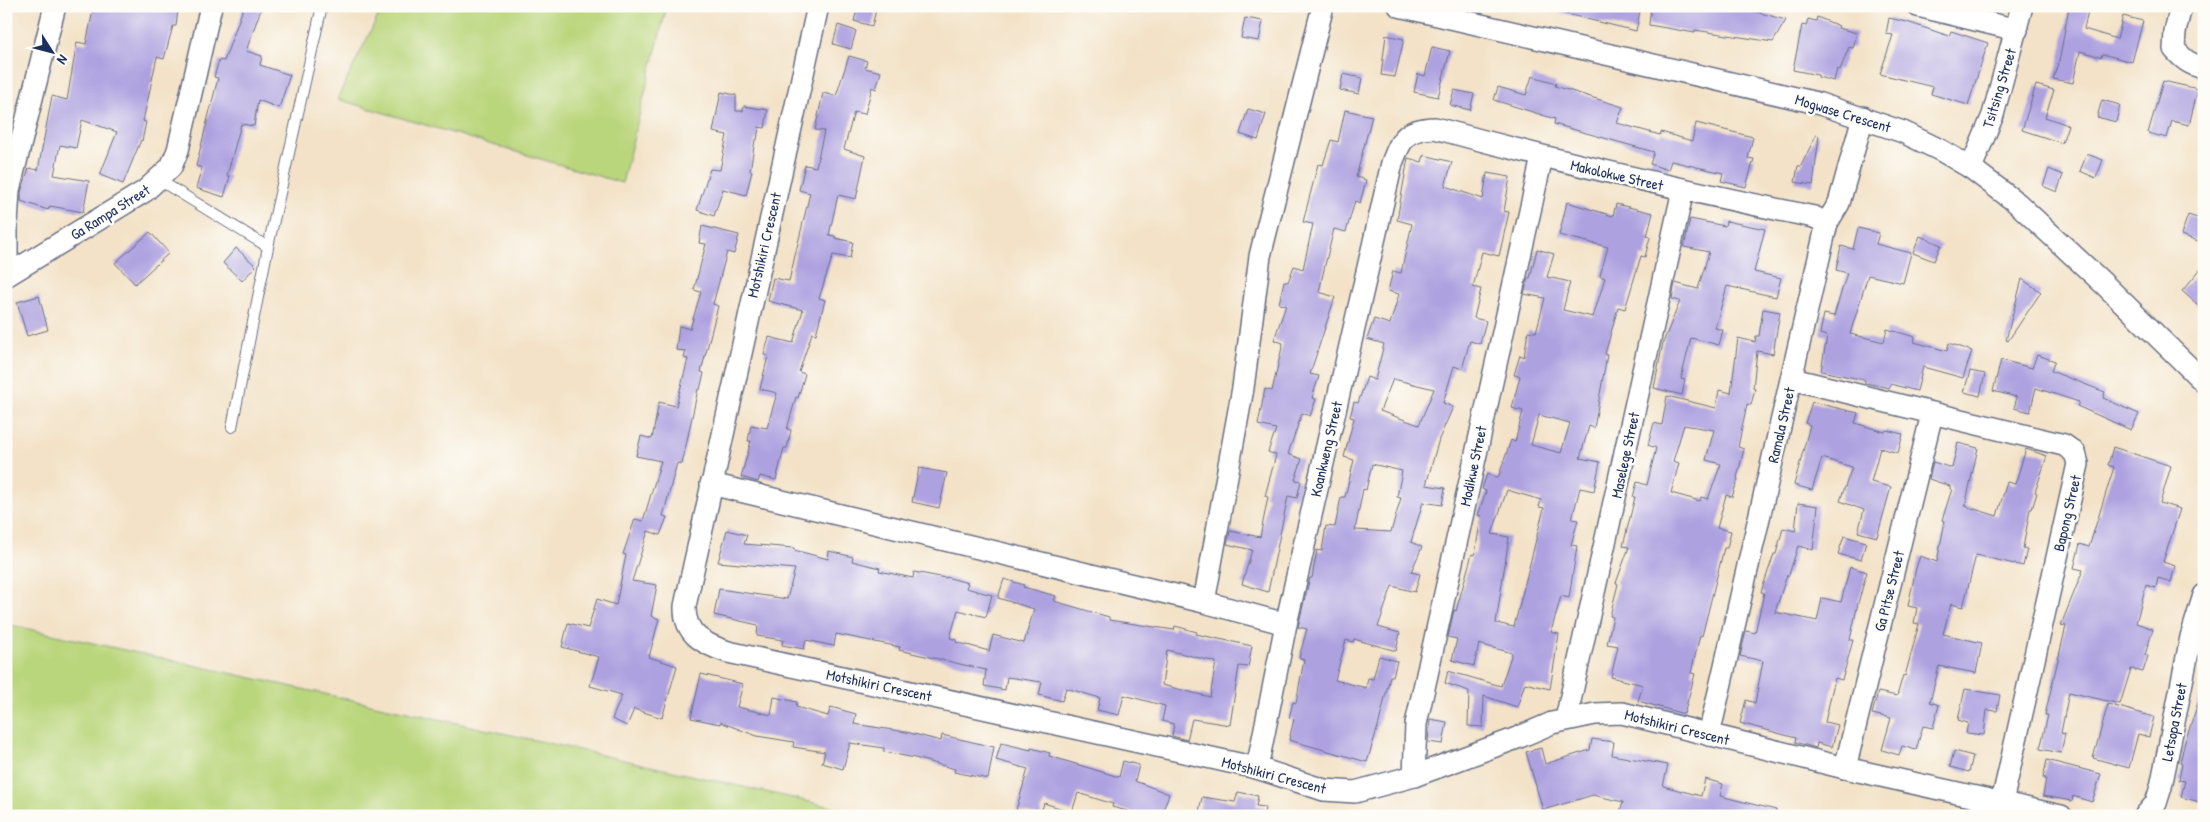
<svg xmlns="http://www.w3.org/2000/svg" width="2210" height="822" font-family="'Patrick Hand',sans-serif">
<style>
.green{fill:#bad67c;stroke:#6a826d}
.building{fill:#ada1e0;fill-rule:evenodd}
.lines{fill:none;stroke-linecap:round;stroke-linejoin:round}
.lane-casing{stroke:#676e83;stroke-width:12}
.street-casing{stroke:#676e83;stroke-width:24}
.lane{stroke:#fff;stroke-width:10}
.street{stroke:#fff;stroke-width:21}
.labels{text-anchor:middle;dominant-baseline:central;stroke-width:5;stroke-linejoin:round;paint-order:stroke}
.street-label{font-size:15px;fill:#1b2f5e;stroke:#fdfcf7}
</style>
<rect width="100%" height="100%" fill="#fdfcf7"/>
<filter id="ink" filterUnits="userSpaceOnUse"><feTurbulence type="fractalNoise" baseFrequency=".02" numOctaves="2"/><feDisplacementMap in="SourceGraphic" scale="10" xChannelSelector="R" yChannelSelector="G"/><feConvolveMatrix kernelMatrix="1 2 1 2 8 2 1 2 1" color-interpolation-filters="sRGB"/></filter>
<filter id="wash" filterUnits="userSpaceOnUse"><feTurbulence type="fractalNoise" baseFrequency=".0096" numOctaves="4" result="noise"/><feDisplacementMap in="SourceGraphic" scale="20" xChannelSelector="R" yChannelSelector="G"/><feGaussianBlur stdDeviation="1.12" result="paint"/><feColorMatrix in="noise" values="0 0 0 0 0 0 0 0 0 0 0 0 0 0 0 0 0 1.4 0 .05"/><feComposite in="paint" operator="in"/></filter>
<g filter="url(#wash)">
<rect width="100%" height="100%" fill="#f3e2c7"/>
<g class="green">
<polygon points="383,6 667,6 622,183 337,99"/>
<polygon points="6,624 557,745 872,816 6,816"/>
</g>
<g id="blocks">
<g class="building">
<polygon points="94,6 145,6 178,10 176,26 173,26 164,59 157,57 143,121 146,122 142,141 141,140 123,184 100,175 117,132 82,120 76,148 60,145 54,175 89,181 83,212 50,206 48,210 21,201 21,192 29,168 38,170 52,96 67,100 77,42 86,44"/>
<polygon points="244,6 261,9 246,51 262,56 260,65 290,75 279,108 258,100 254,126 241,124 227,176 230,176 224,197 196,188 202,168 196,166 218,78 214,77 219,60 224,61"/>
<polygon points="858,6 877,6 872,26 854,21"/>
<polygon points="1559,6 1625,6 1640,11 1636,31 1558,12"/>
<polygon points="1651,6 1754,6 1753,11 1786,20 1773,42 1695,30 1695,33 1649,25"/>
<polygon points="2069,6 2089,6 2084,29 2117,39 2123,16 2143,21 2132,62 2102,54 2101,57 2080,51 2073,83 2053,79 2060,57"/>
<polygon points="1817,17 1839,26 1838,28 1857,33 1853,48 1849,47 1840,70 1837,69 1834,81 1818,77 1818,75 1793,70 1802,25 1806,26 1808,19 1816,21"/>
<polygon points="1245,18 1263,21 1259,41 1241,38"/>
<polygon points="1889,18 1907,22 1949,36 1951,31 1988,43 1968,105 1931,94 1933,87 1880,74 1893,35 1886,34"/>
<polygon points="838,25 856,31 851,49 833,44"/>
<polygon points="1386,35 1404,39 1395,77 1381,75"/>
<polygon points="1432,47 1450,51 1438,97 1414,92 1418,74 1425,76"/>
<polygon points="849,56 867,61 865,68 881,72 876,89 872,87 865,114 854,112 844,149 865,156 856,199 838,195 829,235 835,236 835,238 853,242 850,258 833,255 819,298 825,300 816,334 812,333 799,372 805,374 798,398 796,397 787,429 791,430 787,448 784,448 776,480 760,476 758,482 741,477 751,441 748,441 751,425 767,428 777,393 760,389 768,356 764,355 769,337 793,343 803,310 768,301 773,278 789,281 810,193 799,190 805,165 816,167 824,131 815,130 823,93 836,96"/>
<polygon points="1343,74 1362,78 1359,94 1340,90"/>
<polygon points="1532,76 1556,83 1555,86 1623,107 1617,123 1660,135 1661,132 1692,141 1696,123 1753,137 1748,158 1754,159 1746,187 1721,181 1723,173 1671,161 1668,170 1650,164 1654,152 1554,124 1555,119 1494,100 1498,87 1526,95"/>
<polygon points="2163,81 2198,89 2189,125 2172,121 2167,138 2148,133"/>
<polygon points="2036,85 2054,90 2045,117 2068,125 2062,143 2022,130"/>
<polygon points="1454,90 1474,94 1470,110 1450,105"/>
<polygon points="721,92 736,95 736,111 743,111 744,106 768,110 765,128 759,127 757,140 755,140 750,171 752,171 746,195 723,189 714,216 697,210 710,169 720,170 727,135 713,132"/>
<polygon points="2102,100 2120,105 2116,122 2097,117"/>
<polygon points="1248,109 1266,114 1258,140 1240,134"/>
<polygon points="1345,110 1372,116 1356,177 1366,180 1360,203 1355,201 1346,232 1334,229 1325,265 1319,292 1335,297 1310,374 1319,376 1312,398 1316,399 1310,416 1302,413 1288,454 1302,459 1295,480 1301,481 1297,498 1288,496 1268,592 1242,584 1252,550 1227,544 1230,531 1260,537 1268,497 1265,496 1276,455 1268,452 1276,429 1258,425 1265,389 1272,391 1283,343 1274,340 1286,305 1279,304 1284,281 1288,282 1294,266 1303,269 1313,224 1303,222 1318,164 1323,165 1331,140 1338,142"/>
<polygon points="1816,135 1819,136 1813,185 1795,182 1798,166 1801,166"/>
<polygon points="2087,154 2103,160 2096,178 2080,171"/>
<path d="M1424,155L1452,162L1445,186L1483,199L1487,173L1510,177L1504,211L1509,212L1499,256L1482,252L1473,287L1481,289L1474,318L1486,321L1480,344L1470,341L1462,369L1454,366L1443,403L1453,407L1439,439L1426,485L1445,488L1442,505L1423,502L1411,542L1422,547L1411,572L1420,574L1415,592L1392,586L1378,627L1400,633L1396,651L1354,639L1353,642L1346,640L1335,680L1366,688L1368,678L1373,679L1379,656L1397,661L1393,676H1390L1379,723L1367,762L1289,740L1294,719L1289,718L1293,702L1296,703L1304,660L1299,658L1307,629L1298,627L1304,601L1310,578H1312L1317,550L1322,551L1326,526L1335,527L1341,497H1345L1354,460L1344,457L1354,418L1350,417L1354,402L1358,403L1367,377L1375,380L1384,344L1367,339L1374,319L1390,324L1399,294L1388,291L1393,271L1401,273L1412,224L1397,220L1408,158L1422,162ZM1393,379L1434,389L1419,425L1380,411ZM1372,464L1402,471L1397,497L1401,498L1391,532L1355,530L1363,489L1366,490Z"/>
<polygon points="2049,169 2063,175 2057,192 2043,186"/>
<path d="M1567,202L1613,216L1616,204L1653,213L1647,236L1650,237L1645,257L1641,256L1625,309L1618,307L1617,311L1605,354L1607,355L1594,428L1589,426L1580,458L1600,462L1594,491L1580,488L1572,519L1578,520L1571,545L1577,546L1569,598L1561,596L1551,632L1559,634L1550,689L1525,683L1517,707L1484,696L1483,727L1468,726L1469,691L1445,683L1448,671L1501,686L1512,653L1479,644L1474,666L1452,660L1457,639L1448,637L1454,610L1456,611L1472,554L1475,555L1481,516L1478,515L1486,491L1482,489L1487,474L1498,478L1511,440L1515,442L1523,411L1512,408L1520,376L1514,375L1520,355L1524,357L1528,331L1536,332L1545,298L1524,294L1528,278H1530L1537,249L1554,254L1547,277L1570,282L1563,310L1593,317L1605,278L1600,276L1608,247L1559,235ZM1539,415L1570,423L1561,453L1531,445ZM1507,490L1541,500L1539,507L1544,508L1514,627L1496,623L1509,537L1492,534Z"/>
<polygon points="2188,215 2204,220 2204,243 2181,235"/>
<polygon points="1690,219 1725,226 1726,221 1765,229 1754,272 1781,278 1776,297 1727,286 1715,328 1723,330 1719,345 1691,338 1681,379 1685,380 1682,395 1654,388 1663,343 1680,301 1672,299 1675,283 1698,289 1709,252 1684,247"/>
<polygon points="702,226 739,235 734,254 727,252 713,304 718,306 701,372 704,373 700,389 698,389 682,464 677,463 663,516 667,517 660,535 648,531 632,581 657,585 651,616 659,619 649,657 677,666 662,718 634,709 627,726 612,719 622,695 590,686 599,657 562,647 568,623 588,628 597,599 616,605 626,555 623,554 635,519 643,521 661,461 636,456 641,436 652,439 659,402 676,406 688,359 684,358 686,351 676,350 679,326 690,329 701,292 694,290 706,244 699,243"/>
<polygon points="1858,228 1879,233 1876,244 1911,253 1903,283 1868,275 1850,334 1884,342 1887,329 1915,337 1914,342 1947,351 1949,343 1972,351 1963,378 1923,367 1917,391 1890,384 1889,388 1865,383 1865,380 1821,371 1827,336 1820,334 1824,314 1834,316 1847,273 1836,270 1841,246 1853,249"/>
<polygon points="150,232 169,253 135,284 115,263"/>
<polygon points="1920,236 1941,245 1934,261 1913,253"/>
<polygon points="236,248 256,266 242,281 223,263"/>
<polygon points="2204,265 2204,310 2182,291"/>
<polygon points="2022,279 2041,292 2008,341 2006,340"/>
<polygon points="39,296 48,330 27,336 17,302"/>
<path d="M1763,309L1780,312L1773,354L1757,351L1753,388L1755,389L1751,405L1747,404L1738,447L1744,449L1737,478L1738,479L1732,497L1726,495L1717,528L1731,531L1727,548H1724L1702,636L1700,635L1691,673L1695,674L1684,714L1638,701L1643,685L1611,677L1618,646L1607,644L1613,617L1610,616L1618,584L1616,583L1629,547L1623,546L1635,497H1633L1637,482L1647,485L1656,448L1648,445L1654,423L1662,425L1667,396L1716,408L1719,390L1731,393L1738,338L1755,342L1756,336H1759ZM1684,425L1714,430L1706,460L1721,464L1708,499L1701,497L1700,501L1671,493L1679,463L1673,461Z"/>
<polygon points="2037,355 2055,361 2051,371 2105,392 2103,398 2139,414 2131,430 2077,406 2079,402 2036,388 2030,412 2014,408 2017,397 1993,391 2001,360 2032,368"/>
<polygon points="1970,371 1985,374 1980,396 1964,392"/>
<polygon points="1812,402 1858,413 1855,423 1885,432 1886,430 1903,434 1898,453 1880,448 1871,482 1891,487 1877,537 1858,532 1864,510 1840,501 1852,467 1822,458 1812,490 1794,485 1810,425 1805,423"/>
<polygon points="1958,443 1978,448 1965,506 1997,516 2007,482 2015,484 2026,449 2047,456 2035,492 2037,493 2032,509 2030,509 2023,548 2027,549 2023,566 1976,555 1963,607 1951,604 1943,634 1982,643 1976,673 1939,666 1930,702 1939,705 1933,728 1923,726 1916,750 1902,746 1899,755 1882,750 1891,718 1872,714 1878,692 1897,696 1903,675 1905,676 1919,624 1914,623 1917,608 1908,606 1916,568 1920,556 1937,562 1945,521 1942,520 1952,489 1950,489 1950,486 1929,479 1933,462 1952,468"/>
<polygon points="2113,447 2171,466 2160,503 2180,509 2163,562 2175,566 2171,582 2158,578 2156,588 2146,585 2136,623 2153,629 2145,655 2148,656 2143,672 2131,669 2120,704 2069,692 2061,733 2065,734 2061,753 2040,749 2048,715 2045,715 2066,626 2061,625 2083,570 2074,568 2080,544 2089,547 2114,467 2108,465"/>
<polygon points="919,468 947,473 939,508 912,502"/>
<polygon points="1798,503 1818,506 1813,550 1799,546 1797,549 1789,575 1787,575 1775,612 1817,621 1822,598 1841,602 1850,567 1867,572 1858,603 1850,640 1853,640 1842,680 1835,678 1825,722 1838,725 1832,747 1817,743 1816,748 1795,742 1796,738 1740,723 1746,700 1755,703 1763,661 1740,656 1746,631 1755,633 1764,593 1761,592 1774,554 1776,554 1783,528 1795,531"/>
<path d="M727,530L747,535L744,544L794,548V550L828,559L829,551L853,557L852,561L880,568L879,571L913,578L914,572L946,578V577L968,583L966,588L992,595L986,617L958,610L950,638L956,640V642L989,651L993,635L1024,643L1034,609L998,598L1004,579L1024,585L1023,587L1056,596L1054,601L1109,617V620L1174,630L1175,626L1197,632L1196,634L1252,646L1248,667L1239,666L1230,725L1192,719L1187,740L1176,737L1172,736L1174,724L1162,721L1165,706L1124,695L1119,715L1097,710L1100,698L1066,688L1062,701L1039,695L1042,682L1007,677L1005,690L984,686L986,670L899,650L900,647L836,634L834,646L806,640L804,649L782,645L783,640L757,636L758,625L714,615L719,589L787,599L795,569L718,562ZM1167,650L1216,662L1210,697L1162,685Z"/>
<polygon points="1844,536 1866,542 1861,560 1838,554"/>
<polygon points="701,674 743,684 737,707 771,715 774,697 797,702 796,707 828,716 831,707 856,714 854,724 906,732 941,741 942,735 994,747 988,779 954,772 955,769 915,758 884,752 884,748 850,743 843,769 822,763 825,752 793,747 794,742 757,736 720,722 720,724 691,718"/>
<polygon points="1965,689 2000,695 1997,711 1987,710 1984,735 1966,733 1968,723 1958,720"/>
<polygon points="2200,697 2204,698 2204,803 2181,797 2185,781 2179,780 2182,764 2180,763 2184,745"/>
<polygon points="2108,704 2154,717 2149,737 2138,734 2129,768 2093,758"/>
<polygon points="1430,719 1447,722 1443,744 1428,742"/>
<polygon points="1592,739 1614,742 1612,755 1668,765 1663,786 1701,796 1705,779 1723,784 1720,796 1776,810 1775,816 1619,816 1623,802 1593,795 1543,810 1526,752 1541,748 1545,764 1590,750"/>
<polygon points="1001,743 1031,750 1031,748 1050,753 1049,756 1119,777 1123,761 1139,765 1135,781 1169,794 1161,816 1146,816 1112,807 1113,804 1078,793 1072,812 1044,803 1040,816 1016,810 1028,769 996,760"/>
<polygon points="1954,751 1973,756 1969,772 1950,767"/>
<polygon points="2047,760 2101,774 2092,802 2073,796 2072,801 2043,796 2046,778 2043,778"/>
<polygon points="1238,792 1258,796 1256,806 1265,807 1264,816 1198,816 1202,797 1235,802"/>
</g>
</g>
</g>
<g filter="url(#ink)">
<use href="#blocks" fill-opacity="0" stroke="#676e83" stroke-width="1"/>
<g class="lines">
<g class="lane-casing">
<g id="lane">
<polyline points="159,180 268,247 232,427"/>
<polyline points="268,247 322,6"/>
</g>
</g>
<g class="street-casing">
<g id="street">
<path d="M818,6L685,606C684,634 703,644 728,652L1257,768L1324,790L1355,792L1414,776L1517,738L1552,723L1595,714L1622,713L1845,768L2061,816"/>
<polyline points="1399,6 1817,103 1903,132 1942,151 1971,168 2017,203 2104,284 2204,382"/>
<polyline points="1918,6 2017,30"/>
<path d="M2181,6L2175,32L2174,49C2183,59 2190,65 2204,68"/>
<polyline points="1971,168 1993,115 2022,6"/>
<polyline points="7,275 7,224 9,190 55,6"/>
<polyline points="6,276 145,191 171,167 178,150 211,6"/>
<polyline points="1792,379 2064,445 2075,453 2078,464 2002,802"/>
<polyline points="711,484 1204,602 1286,624"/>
<polyline points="1204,602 1243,388 1260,256 1323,6"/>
<polyline points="1566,719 1683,190"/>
<polyline points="1709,735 1827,223 1839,203 1863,117"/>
<path d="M1257,768L1286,624L1392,163C1402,137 1406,129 1435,128C1560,162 1687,191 1814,217L1827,223"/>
<polyline points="1845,768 1932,414"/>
<polyline points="1414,776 1416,724 1542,157"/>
<polyline points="2145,816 2156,803 2161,787 2191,637 2204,595"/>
</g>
</g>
<use href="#lane" class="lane"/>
<use href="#street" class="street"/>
</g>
</g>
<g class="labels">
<g class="street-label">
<text transform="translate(1999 88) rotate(-73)">Tsitsing Street</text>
<text transform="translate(1843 113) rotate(17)">Mogwase Crescent</text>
<text transform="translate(1617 175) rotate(13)">Makolokwe Street</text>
<text transform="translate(110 212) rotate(-32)">Ga Rampa Street</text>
<text transform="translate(764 245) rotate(-77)">Motshikiri Crescent</text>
<text transform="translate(1781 425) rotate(-77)">Ramala Street</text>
<text transform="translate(1326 449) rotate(-77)">Koankweng Street</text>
<text transform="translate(1625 455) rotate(-78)">Maselege Street</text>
<text transform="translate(1473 466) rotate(-78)">Modikwe Street</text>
<text transform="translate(2067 513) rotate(-77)">Bapong Street</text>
<text transform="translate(1889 591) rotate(-76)">Ga Pitse Street</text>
<text transform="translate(879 685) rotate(12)">Motshikiri Crescent</text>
<text transform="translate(2174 722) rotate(-79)">Letsopa Street</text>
<text transform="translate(1677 727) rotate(14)">Motshikiri Crescent</text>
<text transform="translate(1274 775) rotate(15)">Motshikiri Crescent</text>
</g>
</g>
<rect width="2210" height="822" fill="none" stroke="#fdfcf7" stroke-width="25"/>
<g transform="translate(52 52) rotate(126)" stroke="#fdfcf7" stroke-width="4" paint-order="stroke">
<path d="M0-4L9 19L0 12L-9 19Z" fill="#1b2f5e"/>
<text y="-8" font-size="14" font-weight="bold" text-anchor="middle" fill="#1b2f5e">N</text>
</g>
</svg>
